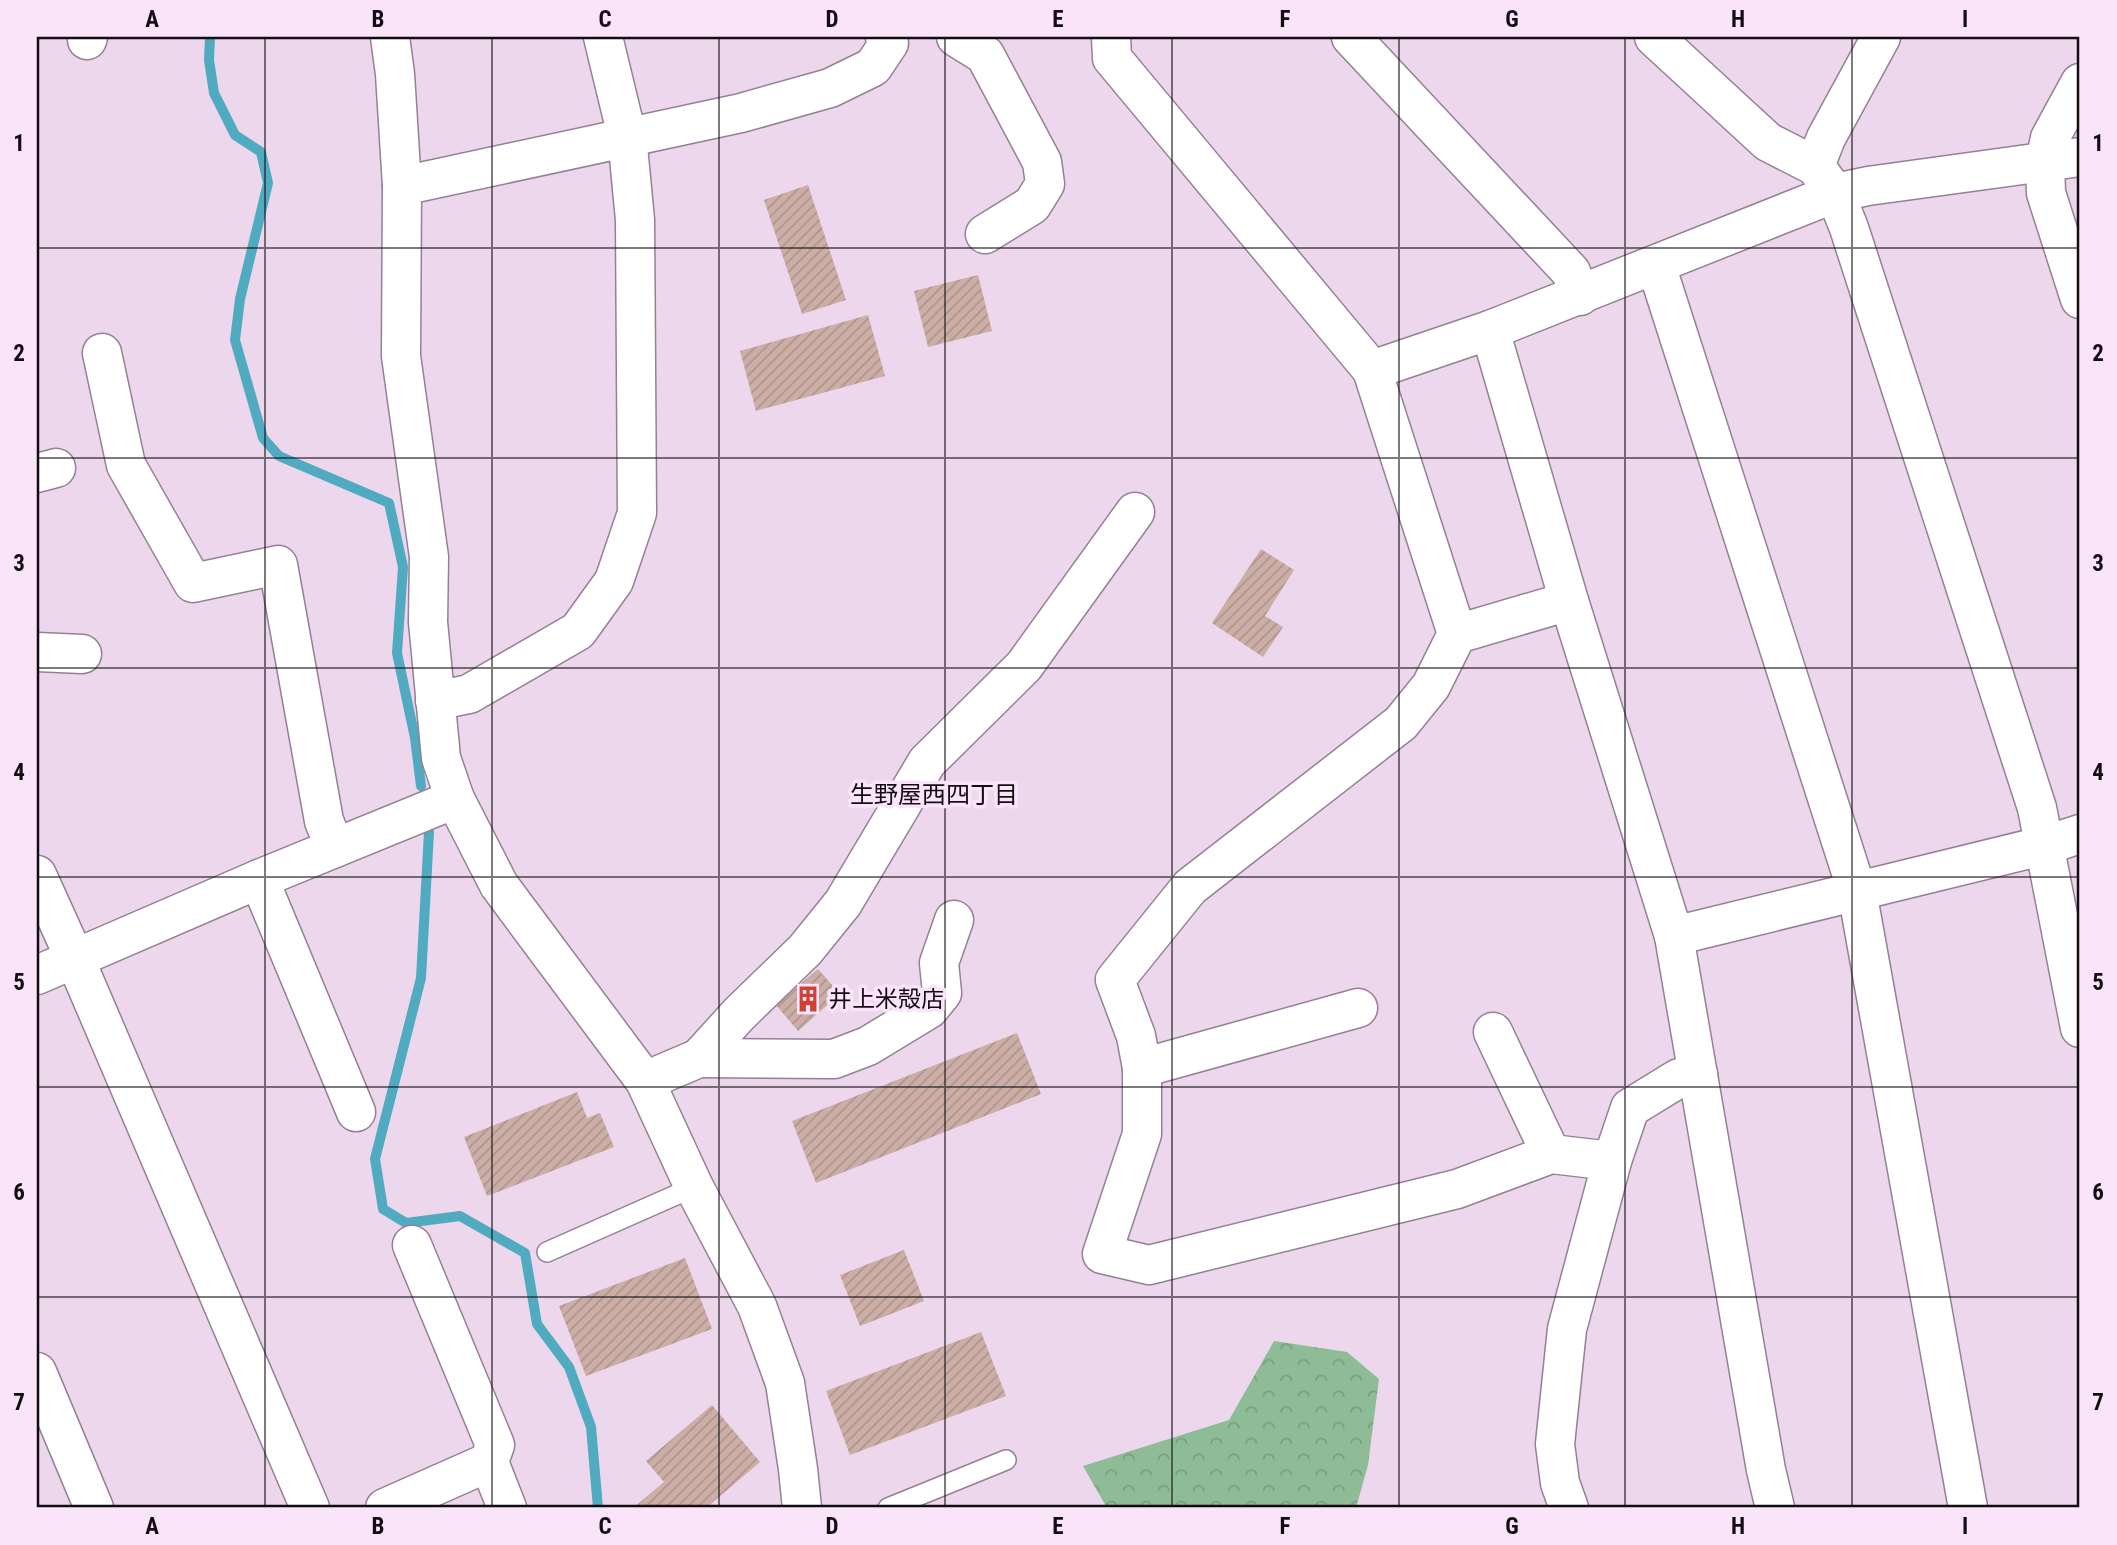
<svg xmlns="http://www.w3.org/2000/svg" width="2117" height="1545" font-family="'Roboto Condensed','Noto Sans JP',sans-serif">
<style>
.forest{fill:url(#forest-crowns)}
.lines{fill:none;stroke-linecap:round;stroke-linejoin:round}
.stream{stroke:#50abc1;stroke-width:10}
.building{fill:url(#building-hatch)}
.service-casing{stroke:#948195;stroke-width:22}
.minor-casing{stroke:#948195;stroke-width:41}
.tertiary-casing{stroke:#948195;stroke-width:41}
.service{stroke:#fff;stroke-width:19}
.minor{stroke:#fff;stroke-width:38}
.tertiary{stroke:#fff;stroke-width:38}
.grid{fill:none;stroke:#130c13;stroke-width:2;stroke-opacity:0.55}
.labels{text-anchor:middle;dominant-baseline:central;stroke-width:7;stroke-linejoin:round;paint-order:stroke}
.poi-label{font-size:23px;fill:#130c13;stroke:#f9e4fa;text-anchor:start}
.neighbourhood-label{font-size:24px;fill:#130c13;stroke:#f9e4fa}
.neatline{fill:none;stroke:#130c13;stroke-width:2.5}
.grid-label{font-size:23px;text-anchor:middle;font-weight:bold;fill:#130c13}
</style>
<defs>
<pattern id="forest-crowns" width="20" height="18" patternUnits="userSpaceOnUse" patternTransform="scale(1.75)"><rect width="20" height="18" fill="#8dbc96"/><path d="M2 6a3 3 0 1 1 6 0M12 15a3 3 0 1 1 6 0" fill="none" stroke="#79a080"/></pattern>
<pattern id="building-hatch" width="6" height="6" patternUnits="userSpaceOnUse" patternTransform="scale(1.75)"><rect width="6" height="6" fill="#ccaea6"/><path d="M-1 1l2-2M0 6l6-6M5 7l2-2" fill="none" stroke="#ae948e"/></pattern>
</defs>
<rect width="100%" height="100%" fill="#ecd7ec"/>
<polygon class="forest" points="1274,1341 1347,1352 1379,1379 1368,1465 1356,1508 1107,1508 1083,1466 1229,1420"/>
<g class="lines">
<g class="stream">
<polyline points="210,37 209,60 214,93 235,135 261,152 268,183 240,299 235,340 263,438 279,456 389,503 403,567 397,653 415,738 421,786"/>
<polyline points="429,832 421,978 375,1159 383,1209 406,1223 460,1216 525,1253 537,1324 569,1367 591,1427 598,1508"/>
</g>
</g>
<g class="building">
<polygon points="808,185 846,300 802,314 764,200"/>
<polygon points="978,275 992,331 928,347 914,291"/>
<polygon points="868,315 885,376 756,411 740,351"/>
<polygon points="1261,549 1294,570 1265,616 1283,627 1263,657 1212,623"/>
<polygon points="818,969 840,994 798,1031 776,1005"/>
<polygon points="1017,1033 1041,1094 816,1183 792,1121"/>
<polygon points="577,1092 587,1118 600,1113 614,1147 487,1196 464,1137"/>
<polygon points="904,1250 924,1301 860,1326 840,1275"/>
<polygon points="685,1258 712,1329 586,1376 559,1306"/>
<polygon points="981,1332 1006,1396 850,1455 826,1391"/>
<polygon points="712,1405 760,1462 706,1508 633,1508 664,1482 646,1461"/>
</g>
<g class="lines">
<g class="service-casing">
<g id="service">
<polyline points="547,1252 694,1187"/>
<polyline points="888,1508 1006,1460"/>
</g>
</g>
<g class="minor-casing">
<g id="minor">
<polyline points="390,37 395,74 402,186 401,356 429,557 428,622 441,758 455,799 499,885 645,1081 694,1187 757,1306 785,1383 798,1469 802,1508"/>
<polyline points="956,37 985,55 1042,162 1045,184 1032,205 985,234"/>
<polyline points="1111,37 1112,58 1372,370"/>
<polyline points="1351,37 1571,272 1580,296"/>
<polyline points="87,40 88,37"/>
<polyline points="2080,83 2050,138 2045,162 2046,193 2080,299"/>
<polyline points="1815,166 1826,138 1881,37"/>
<polyline points="402,186 741,113 830,88 873,67 889,43 885,37"/>
<polyline points="1835,193 1849,228 2037,808 2080,1028"/>
<polyline points="1656,265 1857,891 1968,1508"/>
<polyline points="1490,330 1372,370 1457,634 1431,686 1401,723 1190,887 1115,980 1136,1036 1142,1068 1142,1134 1102,1254 1149,1265 1457,1189 1551,1154 1612,1161"/>
<polyline points="102,353 126,465 193,583 278,565 324,821 335,848"/>
<polyline points="37,473 56,468"/>
<polyline points="1457,634 1569,601"/>
<polyline points="37,652 82,654"/>
<polyline points="435,701 469,694 578,631 614,581 637,513 635,220 627,136 603,37"/>
<polyline points="37,875 75,959 310,1508"/>
<polyline points="259,879 356,1112"/>
<polyline points="1674,936 2046,845 2080,834"/>
<polyline points="37,975 259,879 455,799"/>
<polyline points="1493,1032 1551,1154"/>
<polyline points="699,1058 834,1059 868,1046 929,1009 942,993 939,963 954,920"/>
<polyline points="1142,1068 1358,1008"/>
<polyline points="645,1081 699,1058 739,1014 805,950 843,903 927,762 1024,666 1135,512"/>
<polyline points="412,1245 495,1445 489,1462 507,1508"/>
<polyline points="37,1372 94,1508"/>
<polyline points="385,1508 489,1462"/>
<polyline points="1569,1508 1560,1483 1555,1444 1567,1329 1612,1161 1630,1108 1679,1078 1698,1074"/>
</g>
</g>
<g class="tertiary-casing">
<g id="tertiary">
<polyline points="1654,37 1768,142 1815,166 1835,193"/>
<polyline points="1775,1508 1766,1470 1674,936 1569,601 1490,330 1835,193 1868,186 2080,157"/>
</g>
</g>
<use href="#service" class="service"/>
<use href="#minor" class="minor"/>
<use href="#tertiary" class="tertiary"/>
</g>
<path class="grid" d="M265,37V1508M492,37V1508M719,37V1508M945,37V1508M1172,37V1508M1399,37V1508M1625,37V1508M1852,37V1508M37,248H2080M37,458H2080M37,668H2080M37,877H2080M37,1087H2080M37,1297H2080"/>
<defs>
<g id="building-bare" transform="scale(2.1)"><path d="M-4-6H4V6H1V3H-1V6H-4ZM-2.5-4.3h1.7v1.8h-1.7ZM.8-4.3h1.7v1.8H.8ZM-2.5-1h1.7V.8h-1.7ZM.8-1h1.7V.8H.8Z" fill="#cf4233" stroke="#f9e4fa" stroke-width="2.5" paint-order="stroke"/></g>
</defs>
<g fill-rule="evenodd">
<use href="#building-bare" x="808" y="999"/>
</g>
<g class="labels">
<g class="poi-label">
<text x="829" y="999">井上米殻店</text>
</g>
<g class="neighbourhood-label">
<text x="934" y="795">生野屋西四丁目</text>
</g>
</g>
<rect width="2117" height="1545" fill="none" stroke="#f9e4fa" stroke-width="77"/>
<rect x="38" y="38" width="2040" height="1468" class="neatline"/>
<g class="grid-label">
<text x="152" y="27">A</text>
<text x="378" y="27">B</text>
<text x="605" y="27">C</text>
<text x="832" y="27">D</text>
<text x="1058" y="27">E</text>
<text x="1285" y="27">F</text>
<text x="1512" y="27">G</text>
<text x="1738" y="27">H</text>
<text x="1965" y="27">I</text>
<text x="19" y="151">1</text>
<text x="2098" y="151">1</text>
<text x="19" y="361">2</text>
<text x="2098" y="361">2</text>
<text x="19" y="571">3</text>
<text x="2098" y="571">3</text>
<text x="19" y="780">4</text>
<text x="2098" y="780">4</text>
<text x="19" y="990">5</text>
<text x="2098" y="990">5</text>
<text x="19" y="1200">6</text>
<text x="2098" y="1200">6</text>
<text x="19" y="1410">7</text>
<text x="2098" y="1410">7</text>
<text x="152" y="1534">A</text>
<text x="378" y="1534">B</text>
<text x="605" y="1534">C</text>
<text x="832" y="1534">D</text>
<text x="1058" y="1534">E</text>
<text x="1285" y="1534">F</text>
<text x="1512" y="1534">G</text>
<text x="1738" y="1534">H</text>
<text x="1965" y="1534">I</text>
</g>
</svg>
